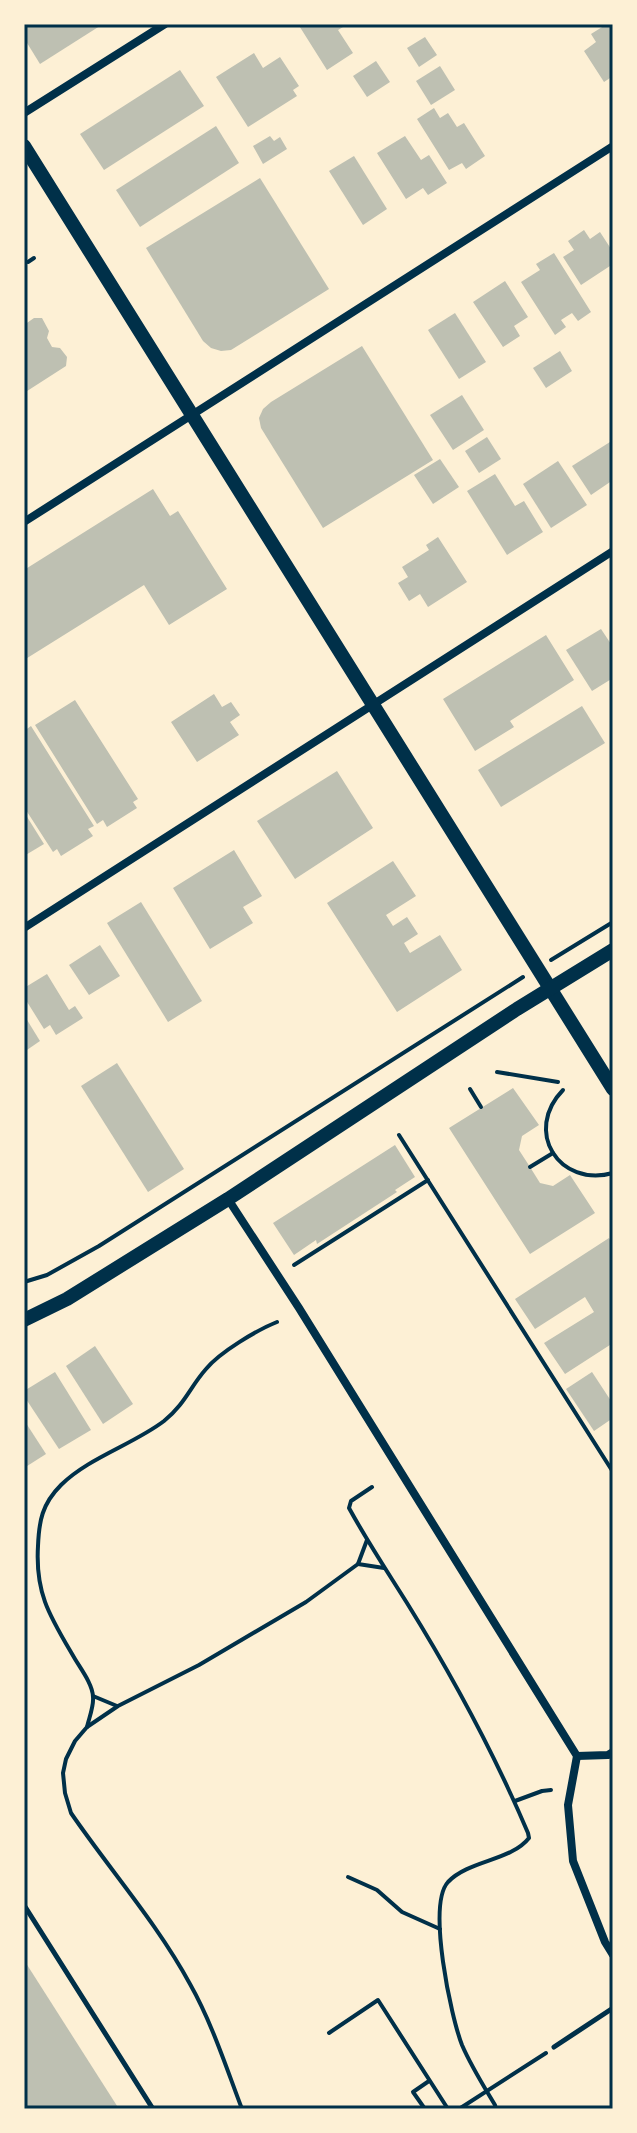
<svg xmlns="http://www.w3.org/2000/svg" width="637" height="2133" font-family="'DejaVu Sans',sans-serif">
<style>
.building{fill:#bec0b2}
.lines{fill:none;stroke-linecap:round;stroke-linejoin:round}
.path{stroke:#003049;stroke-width:4}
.service{stroke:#003049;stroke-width:5}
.minor{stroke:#003049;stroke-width:8}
.secondary{stroke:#003049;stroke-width:14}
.neatline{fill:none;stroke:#003049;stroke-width:3}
</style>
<rect width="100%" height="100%" fill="#fdf0d5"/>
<g class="building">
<polygon points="24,24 103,24 40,64 24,38"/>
<polygon points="298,24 348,24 338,30 353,53 327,70"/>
<polygon points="607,24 613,30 613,76 604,82 584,51 596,42 591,34"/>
<polygon points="425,37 437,55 419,67 407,48"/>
<polygon points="254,53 263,68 280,57 299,86 293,90 297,96 248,127 216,77"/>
<polygon points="376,61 390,82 367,97 353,76"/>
<polygon points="440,66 455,90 431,105 416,81"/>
<polygon points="180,70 204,106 104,170 80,134"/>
<polygon points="434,108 440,118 448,113 457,127 464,123 485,156 466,169 462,163 449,170 417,119"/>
<polygon points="216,126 239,163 140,227 116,190"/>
<polygon points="270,136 274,141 280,137 287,149 263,164 253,146"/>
<polygon points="405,136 421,160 429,155 447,183 428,195 423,188 406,199 377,153"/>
<polygon points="354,156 387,209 363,225 329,171"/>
<polygon points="260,178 329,289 231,350 221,351 211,348 203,341 146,248"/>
<polygon points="584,230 590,239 600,232 613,252 613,264 581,285 563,257 574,250 568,241"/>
<polygon points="554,253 591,312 578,321 572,313 561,320 566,327 555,335 521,282 540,270 536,264"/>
<polygon points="505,281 528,317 514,326 520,336 503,347 473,302"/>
<polygon points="455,313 486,362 459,379 428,330"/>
<polygon points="34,318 42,318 49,331 47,338 52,347 60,348 67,357 66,366 24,393 24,325"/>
<polygon points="362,346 433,460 323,528 261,428 259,418 263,409 271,402"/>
<polygon points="560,351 572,371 546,388 533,368"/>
<polygon points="462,395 484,430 453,450 430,415"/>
<polygon points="487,437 501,459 479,473 465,451"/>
<polygon points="610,442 613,447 613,480 591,495 572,466"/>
<polygon points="440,459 459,487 433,504 414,475"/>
<polygon points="558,461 587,505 551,528 523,484"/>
<polygon points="495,474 515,506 524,501 543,532 507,555 467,491"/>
<polygon points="153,489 170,516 178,511 227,589 169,625 144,585 24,660 24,570"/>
<polygon points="438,537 467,582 428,607 420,594 409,601 398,583 408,577 402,567 429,550 426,545"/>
<polygon points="601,629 613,647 613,678 592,691 566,650"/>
<polygon points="546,635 574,680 510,721 514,727 475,751 443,699"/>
<polygon points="214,694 222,707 231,702 240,715 230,722 239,735 197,762 171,722"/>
<polygon points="75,700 138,799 133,802 137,808 107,827 103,820 97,824 35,725"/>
<polygon points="582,706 605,743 501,807 478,770"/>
<polygon points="31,726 94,826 88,829 93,836 61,856 57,849 53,852 24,807 24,731"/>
<polygon points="337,771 373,828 295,879 257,821"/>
<polygon points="24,812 44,844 24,856"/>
<polygon points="234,850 262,896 243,907 253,923 210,949 173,888"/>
<polygon points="393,861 416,896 386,915 393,926 407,917 418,934 404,943 410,953 440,935 462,970 397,1012 327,903"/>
<polygon points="141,902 202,1001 168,1022 107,923"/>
<polygon points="100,945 120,976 89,995 69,965"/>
<polygon points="47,974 69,1010 75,1006 83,1018 56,1035 50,1025 44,1029 24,997 24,988"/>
<polygon points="24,1015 40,1041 24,1052"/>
<polygon points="117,1063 184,1169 148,1192 81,1086"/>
<polygon points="513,1088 539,1125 522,1136 519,1150 530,1167 540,1183 553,1186 570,1175 595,1213 530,1254 449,1128"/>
<polygon points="395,1145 415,1177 395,1190 397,1192 317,1244 316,1240 294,1255 273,1223"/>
<polygon points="609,1238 613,1245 613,1343 565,1374 544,1343 594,1312 585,1297 535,1329 515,1299"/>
<polygon points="95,1346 133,1404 103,1424 66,1366"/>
<polygon points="55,1372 91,1430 59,1449 24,1396 24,1391"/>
<polygon points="592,1372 613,1404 613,1418 594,1431 566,1389"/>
<polygon points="24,1420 46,1454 24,1468"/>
<polygon points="24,1960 119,2109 24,2109"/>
</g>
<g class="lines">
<g class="path">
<polyline points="28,262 34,258"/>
<polyline points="551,960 613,922"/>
<polyline points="497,1072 558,1082"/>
<polyline points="470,1089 481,1107"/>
<path d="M563,1090C523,1131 559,1188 613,1173"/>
<polyline points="399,1135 613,1472"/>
<polyline points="530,1167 553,1153"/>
<polyline points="294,1265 428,1180"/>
<polyline points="24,1282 47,1275 99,1246 523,977"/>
<path d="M372,1487L351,1501L349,1508C367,1541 387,1571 407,1603C453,1677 494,1753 528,1833L529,1838C511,1861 469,1860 448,1882C427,1905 451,2017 462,2045C471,2066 483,2085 495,2105L496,2109"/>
<polyline points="358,1564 384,1568"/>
<polyline points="93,1696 117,1706"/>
<path d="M87,1727C89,1718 94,1706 93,1697C93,1685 81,1669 75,1659C51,1618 35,1595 38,1546C39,1521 42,1504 61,1485C88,1458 134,1444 164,1421C185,1404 190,1387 206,1369C220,1352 257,1330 277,1322"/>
<polyline points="515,1801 542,1791 551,1790"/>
<polyline points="348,1877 377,1890 402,1912 440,1929"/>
<polyline points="329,2033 378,2000 448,2109"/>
<path d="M242,2109C226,2067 212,2023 190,1984C157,1923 110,1870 71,1813L65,1793L63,1773L66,1759L75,1741L87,1727L118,1706L199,1665L306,1602L358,1564L367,1540"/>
<polyline points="425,2109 413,2092 429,2081"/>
<polyline points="459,2109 546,2053"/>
</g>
<g class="service">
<polyline points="24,1905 153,2109"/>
<polyline points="554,2047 613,2008"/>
</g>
<g class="minor">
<polyline points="24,113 165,24"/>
<polyline points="24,522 613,146"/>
<polyline points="24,928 613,551"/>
<polyline points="228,1199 299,1308 577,1756 568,1805 573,1861 605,1942 613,1955"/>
<polyline points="577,1756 608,1755 613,1752"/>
</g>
<g class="secondary">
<polyline points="24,146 613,1089"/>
<polyline points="24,1320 67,1299 228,1199 517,1009 613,950"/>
</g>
</g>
<rect width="637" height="2133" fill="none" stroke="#fdf0d5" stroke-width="52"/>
<rect x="26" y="26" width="585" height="2081" class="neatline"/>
</svg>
